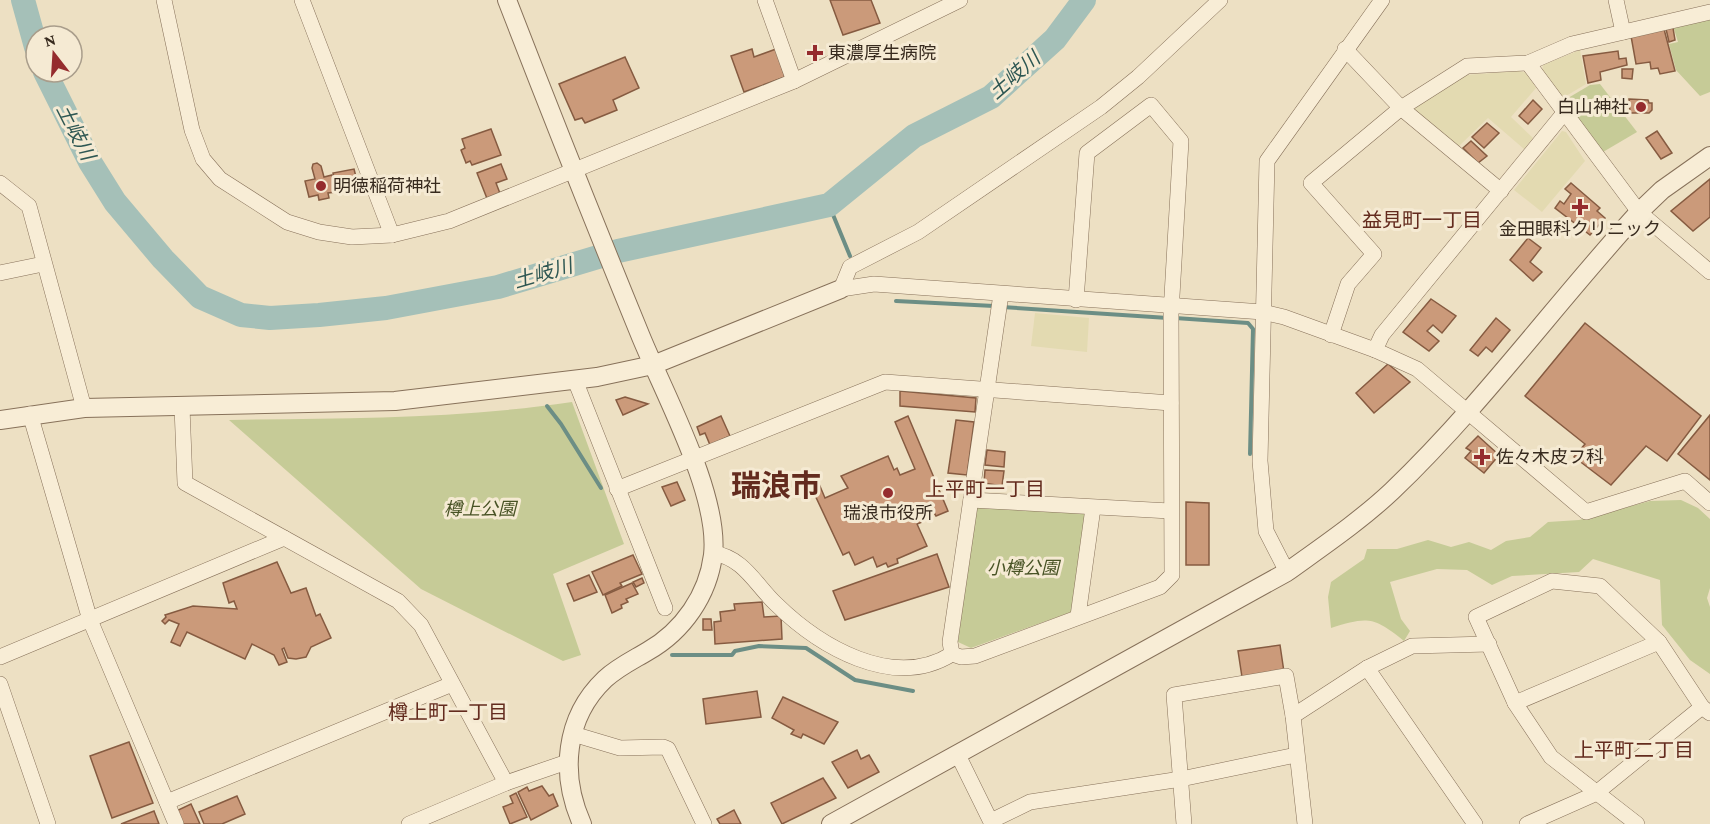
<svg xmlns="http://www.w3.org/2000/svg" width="1710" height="824" font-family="'Crimson Pro','Noto Sans JP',serif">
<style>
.farmland{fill:#e3dab1}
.green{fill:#c6cb97}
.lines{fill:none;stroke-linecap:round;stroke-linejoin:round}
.stream{stroke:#6c8e85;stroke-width:4}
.river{stroke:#a5c0b8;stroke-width:24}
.building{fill:#cb9a7a;stroke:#865b41;stroke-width:1.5}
.minor-casing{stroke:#87715a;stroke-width:16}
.tertiary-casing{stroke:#87715a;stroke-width:20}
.minor{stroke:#f8edd6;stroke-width:15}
.tertiary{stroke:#f8edd6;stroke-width:18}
.poi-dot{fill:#952c2e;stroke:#f5ead3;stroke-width:2}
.labels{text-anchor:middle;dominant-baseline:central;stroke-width:6;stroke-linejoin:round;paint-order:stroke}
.poi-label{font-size:18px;fill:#372a1e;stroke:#f5ead3;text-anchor:start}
.park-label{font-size:18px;font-style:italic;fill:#485325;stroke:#f5ead3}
.water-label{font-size:20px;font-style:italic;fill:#2e5753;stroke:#f5ead3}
.neighbourhood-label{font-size:20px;fill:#632b1e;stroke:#f5ead3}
.town-label{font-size:30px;font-weight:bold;fill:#632b1e;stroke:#f5ead3}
</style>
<rect width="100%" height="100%" fill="#ede0c3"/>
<g class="farmland">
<polygon points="1580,50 1586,84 1561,99 1542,73 1543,65"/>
<polygon points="1519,71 1527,73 1536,88 1511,117 1533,138 1524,149 1488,118 1458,147 1415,113 1415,107 1466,75"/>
<polygon points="1562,131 1566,132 1585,161 1542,212 1514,190"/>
<polygon points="1035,313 1089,318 1087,352 1031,346"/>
</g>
<g class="green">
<polygon points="1710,17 1710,92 1700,96 1676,70 1669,44 1678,42 1673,26"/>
<polygon points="1600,84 1637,132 1603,152 1563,101 1590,85"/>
<path d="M572,402L624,544L553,574L581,655L563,661L421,589L229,420C344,418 459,419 572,402Z"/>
<path d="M1681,500L1698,508L1710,519V588L1707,598L1710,607V674L1690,660L1662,625L1660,580L1593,559L1579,572L1512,576L1492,585L1467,570L1437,569L1390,582L1401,619L1410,631L1404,641C1373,616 1367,617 1331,628L1328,597L1331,582L1364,559L1367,549H1397L1428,540L1451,547L1469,542L1491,550L1506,541L1530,537L1548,522L1579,520L1650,501Z"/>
<polygon points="975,505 1087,514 1074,611 971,648 958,642"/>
</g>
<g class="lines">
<g class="stream">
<polyline points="829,205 850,256"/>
<polyline points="896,301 994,306"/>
<polyline points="1002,307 1168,318"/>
<polyline points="1175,318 1248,323 1253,329 1250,454"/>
<polyline points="547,406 561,424 601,488"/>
<polyline points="672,655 732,655 735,651 759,646 806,648 855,680 913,691"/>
</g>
<g class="river">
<polyline points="23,0 36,47"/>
<polyline points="45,72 90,162 115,202 163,259 200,297 241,315 270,318 319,315 386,308 498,287 618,251 829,205 914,136 991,97 1055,39 1084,0"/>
</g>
</g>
<g class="building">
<polygon points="830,0 871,0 880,23 843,35"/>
<polygon points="1673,28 1675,40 1669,42 1666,29"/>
<polygon points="1664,29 1675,71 1660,74 1658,68 1651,69 1650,62 1636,64 1631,36"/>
<polygon points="752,49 754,57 776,49 785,77 744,92 731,56"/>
<polygon points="1618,51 1619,59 1626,58 1627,65 1600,72 1601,80 1588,83 1583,56"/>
<polygon points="625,57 639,88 613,100 617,110 585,123 582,118 575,120 559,84"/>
<polygon points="1622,69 1633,69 1632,79 1622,78"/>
<polygon points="1629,99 1648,100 1649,103 1652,103 1652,110 1649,113 1630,113"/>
<polygon points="1533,100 1542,109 1528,124 1519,116"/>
<polygon points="1487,123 1499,133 1484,148 1472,137"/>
<polygon points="491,129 501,155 472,165 470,161 466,163 461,150 465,148 462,139"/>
<polygon points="1657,131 1672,153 1661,159 1646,138"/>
<polygon points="1471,141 1487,156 1478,163 1463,148"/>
<polygon points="317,163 321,166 324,177 332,175 336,192 328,193 329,198 319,200 318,195 309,197 305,181 315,179 312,168 313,164"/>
<polygon points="501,164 507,179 496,183 501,196 488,201 477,173"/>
<polygon points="354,169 358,185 337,189 333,173"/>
<polygon points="1710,179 1710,217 1693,231 1671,211"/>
<polygon points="1571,183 1600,208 1597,211 1605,218 1590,235 1555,208 1560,201 1564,204 1571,194 1565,189"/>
<polygon points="1528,238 1541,248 1530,262 1542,272 1533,281 1510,260"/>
<polygon points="1431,299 1456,316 1442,333 1433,325 1427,331 1439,341 1429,351 1403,332"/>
<polygon points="1496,318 1510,330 1492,352 1486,347 1478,356 1470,350"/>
<polygon points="1585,323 1701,416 1667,461 1646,446 1611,485 1574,457 1585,444 1525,396"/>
<polygon points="1388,364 1410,382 1374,413 1356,393"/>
<polygon points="900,391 976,398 975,412 900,406"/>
<polygon points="625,397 648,404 623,415 616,400"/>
<polygon points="1710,415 1710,480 1678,454"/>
<polygon points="721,416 730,436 710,445 705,433 700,435 697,427"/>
<polygon points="908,416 948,511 936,516 933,511 920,516 922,522 917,524 927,546 897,559 898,563 888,567 886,563 877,567 873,557 855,565 849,552 843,555 806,476 814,472 825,498 848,488 841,476 888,456 894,470 897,468 900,475 915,469 895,422"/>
<polygon points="956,420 974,422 967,475 948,473"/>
<polygon points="1478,436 1499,455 1484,473 1465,458 1471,451 1466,448"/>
<polygon points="987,450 1005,452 1004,467 985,465"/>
<polygon points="985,470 1004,471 1002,486 984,483"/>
<polygon points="677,482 685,500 671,506 662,487"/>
<polygon points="1186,502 1209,503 1209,565 1186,565"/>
<polygon points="937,554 949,587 845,620 833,591"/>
<polygon points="633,555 642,574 620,583 622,586 603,595 592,572"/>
<polygon points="277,562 291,593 306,588 316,616 320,614 331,638 311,647 306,657 296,659 288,658 284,648 282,649 287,662 279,665 274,655 252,644 245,659 187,632 180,646 171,642 179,624 169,620 165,624 162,621 166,617 165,615 193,606 237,609 234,601 229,603 223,583"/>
<polygon points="589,575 597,592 574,601 567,584"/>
<polygon points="642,578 644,583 636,587 633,582"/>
<polygon points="632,583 638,594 626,599 628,602 621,605 622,608 612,613 605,595"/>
<polygon points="762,602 764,617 781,616 782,639 715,644 714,622 721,621 720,612 735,610 734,604"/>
<polygon points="703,619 711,619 712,630 703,630"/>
<polygon points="1280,645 1284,672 1242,677 1238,651"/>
<polygon points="757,691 761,717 706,724 703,699"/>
<polygon points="783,697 838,722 824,744 803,734 801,738 791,734 794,730 772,718"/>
<polygon points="129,742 153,803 112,818 90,756"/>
<polygon points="857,750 861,759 869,755 879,772 848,788 832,762"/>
<polygon points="823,778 836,798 782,824 771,803"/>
<polygon points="542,786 549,796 553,794 558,806 531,820 518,792 527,787 529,791"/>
<polygon points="516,793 527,817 510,824 503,807 513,803 510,796"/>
<polygon points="237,796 245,814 222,824 204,824 199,812"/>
<polygon points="191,804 200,824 180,824 174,812"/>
<polygon points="734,810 741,824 720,824 717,819"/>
<polygon points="154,811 159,824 121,824"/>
</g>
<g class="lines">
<g class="minor-casing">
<g id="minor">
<polyline points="164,0 192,130 203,159 220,179 287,222 319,232 352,237 392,235 449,221 794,81 960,0"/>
<polyline points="302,0 392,235"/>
<polyline points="765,0 794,81"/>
<polyline points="1616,0 1623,32"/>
<polyline points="1528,63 1639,212 1710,272"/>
<polyline points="0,183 29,206 84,408"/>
<polyline points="1501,191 1401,108 1467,66 1528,63 1572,44 1710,12"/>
<polyline points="0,273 43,264"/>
<polyline points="841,289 874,284 1263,312 1284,317 1375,350 1417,369 1586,512 1685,481 1710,503"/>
<polyline points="841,289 850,267 918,232 1101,107 1138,77 1220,0"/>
<polyline points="1331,335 1348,284 1374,254 1311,183 1401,108 1345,49"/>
<polyline points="1375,350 1382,335 1564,113"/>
<polyline points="575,380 665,608"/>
<polyline points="182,407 185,483 398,601 421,625 506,783"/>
<polyline points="30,414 90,620 176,824"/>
<polyline points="617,489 885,382 1171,403"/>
<polyline points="971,500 1170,511"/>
<path d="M713,553C744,558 755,584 776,604C819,646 893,691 952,654"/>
<polyline points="1287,572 1266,531 1260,461 1267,161 1382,0"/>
<polyline points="1078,616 1093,508"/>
<polyline points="952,654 961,657 975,656 1160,587 1172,575 1171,313 1181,141 1151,105 1087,153 1076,300"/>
<polyline points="952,654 950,642 1001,294"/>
<polyline points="0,657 284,538"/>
<polyline points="1367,668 1475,824"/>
<polyline points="0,684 48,824"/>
<polyline points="1515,703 1659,642"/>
<polyline points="1293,716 1367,668 1412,646 1489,644"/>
<polyline points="573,734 620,748 663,747 668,749 704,824"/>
<polyline points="958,755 992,824"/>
<polyline points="167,802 452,684"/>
<polyline points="991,821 1030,802 1181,779 1296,755"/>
<polyline points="409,824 506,783 567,762"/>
<polyline points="1184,824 1174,695 1286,676 1293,716 1305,824"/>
<polyline points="1527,824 1595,794 1702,707"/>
<polyline points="1637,824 1551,757 1515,703 1476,617 1552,581 1600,586 1659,642 1702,707 1710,713"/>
</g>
</g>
<g class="tertiary-casing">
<g id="tertiary">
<path d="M507,0C550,111 594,222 639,332C662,390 720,494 713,555C708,595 683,631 648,651C633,660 618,667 605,679C564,718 560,775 582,824"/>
<polyline points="0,420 84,408 395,401 597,377 653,365 841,289"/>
<path d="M831,824L1287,572C1323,546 1360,521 1392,491C1482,405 1555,304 1639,212L1662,190L1710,156"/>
</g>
</g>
<use href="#minor" class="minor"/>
<use href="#tertiary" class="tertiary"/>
</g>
<g class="poi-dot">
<path d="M812 44h6v6h6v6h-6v6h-6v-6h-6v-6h6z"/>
<circle cx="1641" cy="107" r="6"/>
<circle cx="321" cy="186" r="6"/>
<path d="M1577 198h6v6h6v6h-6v6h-6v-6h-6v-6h6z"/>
<path d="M1479 448h6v6h6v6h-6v6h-6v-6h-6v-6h6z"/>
<circle cx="888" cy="493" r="6"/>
</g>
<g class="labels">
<g class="poi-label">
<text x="828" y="53">東濃厚生病院</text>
<text x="1629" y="107" text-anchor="end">白山神社</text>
<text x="333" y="186">明徳稲荷神社</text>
<text x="1580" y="229" text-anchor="middle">金田眼科クリニック</text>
<text x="1496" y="457">佐々木皮フ科</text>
<text x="888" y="513" text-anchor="middle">瑞浪市役所</text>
</g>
<g class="park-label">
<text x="480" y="509">樽上公園</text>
<text x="1023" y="568">小樽公園</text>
</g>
<g class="water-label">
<text transform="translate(1014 75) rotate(-41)">土岐川</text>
<text transform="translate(76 132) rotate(63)">土岐川</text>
<text transform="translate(543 273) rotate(-16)">土岐川</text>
</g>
<g class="neighbourhood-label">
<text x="1422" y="220">益見町一丁目</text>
<text x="985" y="489">上平町一丁目</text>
<text x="448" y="712">樽上町一丁目</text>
<text x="1634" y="750">上平町二丁目</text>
</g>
<g class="town-label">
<text x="776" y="485">瑞浪市</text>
</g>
</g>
<g transform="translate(54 54) rotate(343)"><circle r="28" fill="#f5ead3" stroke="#a99d8b" stroke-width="1.5"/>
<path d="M0-4.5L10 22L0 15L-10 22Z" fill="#952c2e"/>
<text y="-9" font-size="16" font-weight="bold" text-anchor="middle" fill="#372a1e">N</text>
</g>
</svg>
